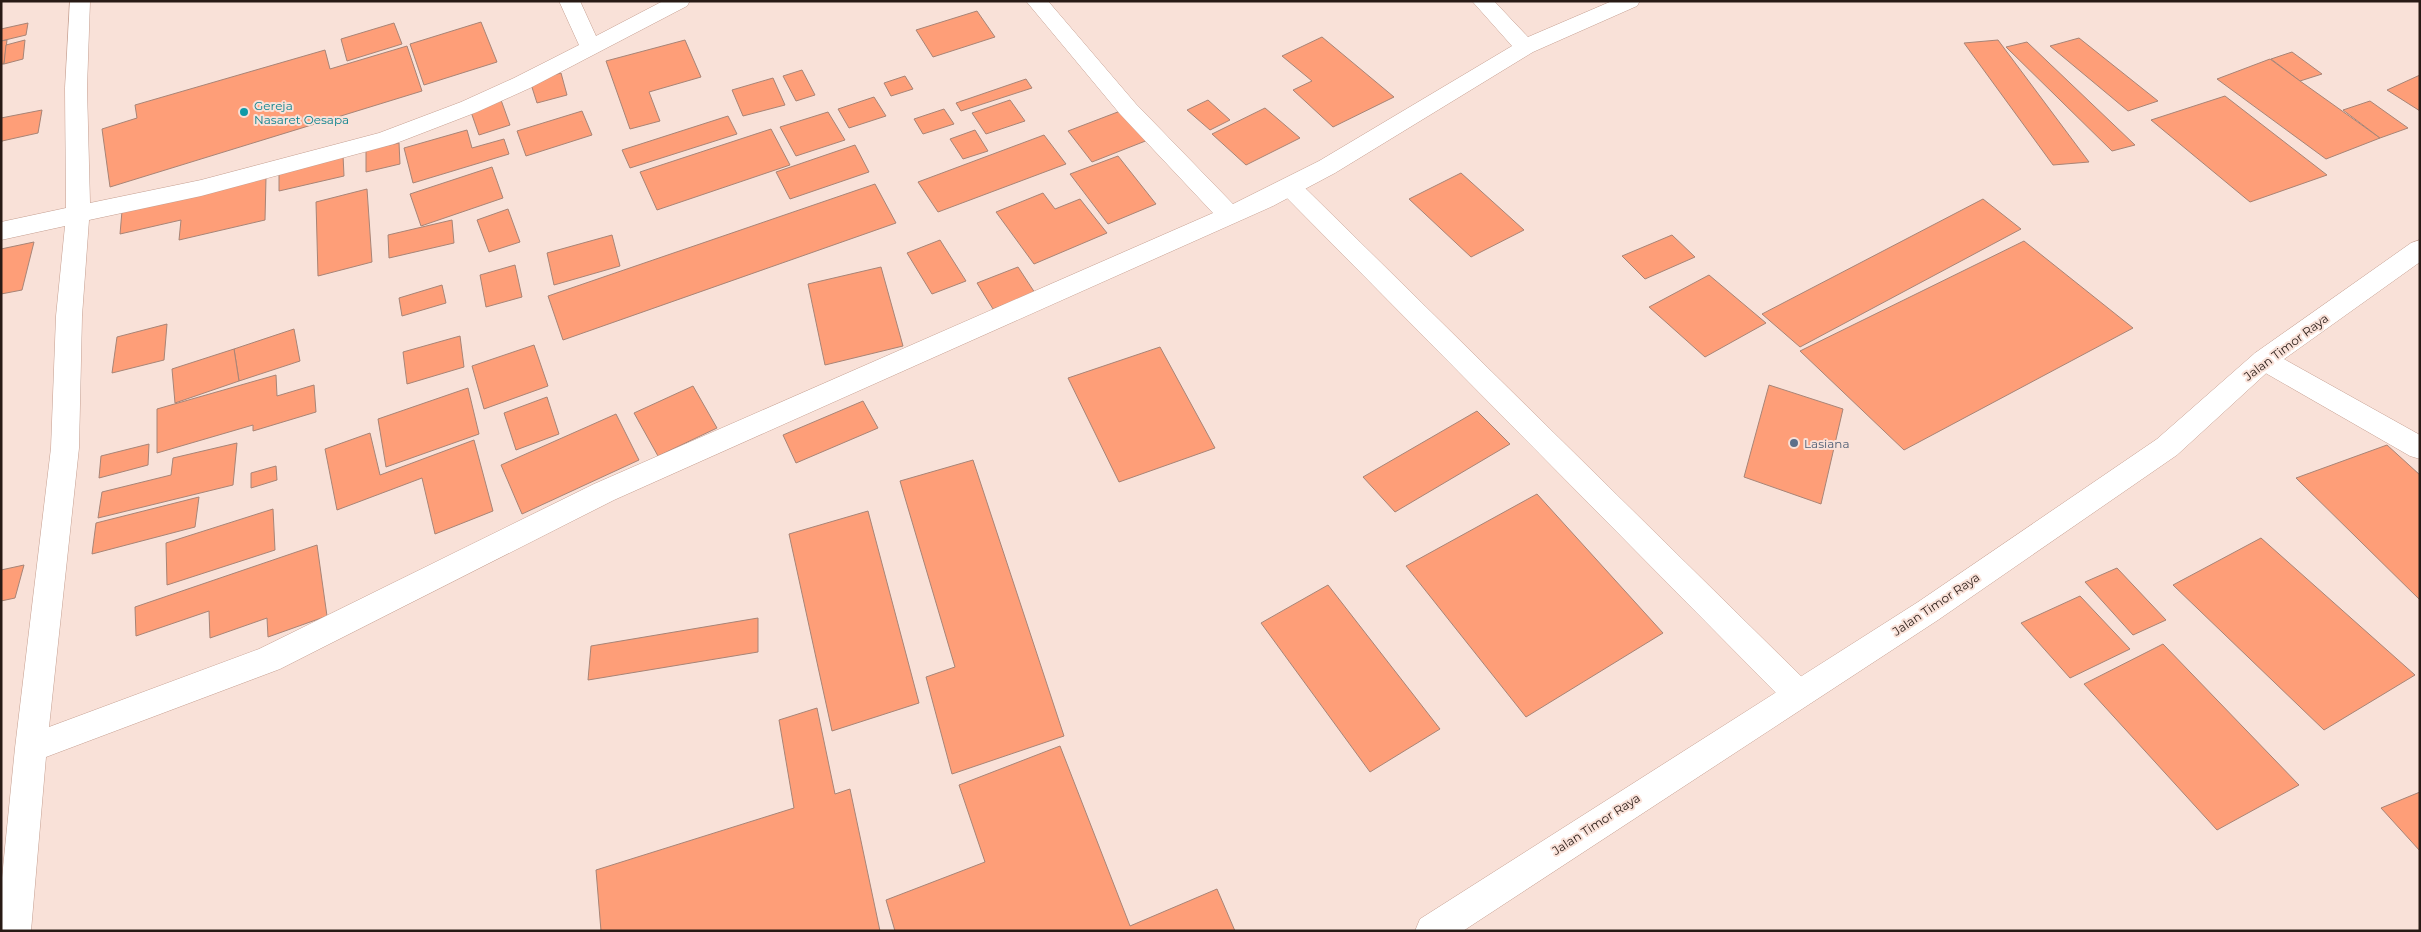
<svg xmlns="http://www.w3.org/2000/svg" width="2421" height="932" font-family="Montserrat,sans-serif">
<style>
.building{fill:#fe9e78;stroke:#a88476}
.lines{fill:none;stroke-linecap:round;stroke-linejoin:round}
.street-casing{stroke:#c59f91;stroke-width:1}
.secondary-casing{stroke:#c59f91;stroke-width:1}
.highway-casing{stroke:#c59f91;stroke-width:1}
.street{fill:#fff;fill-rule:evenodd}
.secondary{fill:#fff;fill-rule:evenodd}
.highway{fill:#fff;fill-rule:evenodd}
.culture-dot{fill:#0f9aa8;stroke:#f9e1d8;stroke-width:2}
.service-dot{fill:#5c6f8a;stroke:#f9e1d8;stroke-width:2}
.labels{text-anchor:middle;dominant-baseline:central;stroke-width:4;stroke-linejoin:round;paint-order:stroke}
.culture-label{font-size:12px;fill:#0d838f;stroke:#f9e1d8;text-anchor:start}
.street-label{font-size:12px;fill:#281a15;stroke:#f9e1d8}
.service-label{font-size:12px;fill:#4e5e75;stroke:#f9e1d8;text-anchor:start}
</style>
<rect width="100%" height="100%" fill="#f9e1d8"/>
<g class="building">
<polygon points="977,11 995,37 933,57 916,30"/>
<polygon points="481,22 497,62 424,85 410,44"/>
<polygon points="28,23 26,35 1,41 1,29"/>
<polygon points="394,23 402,44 347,61 341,39"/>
<polygon points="1322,37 1394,97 1333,127 1293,90 1312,81 1282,56"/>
<polygon points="2079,38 2158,101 2128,111 2050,46"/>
<polygon points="7,40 4,64 1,64 1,41"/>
<polygon points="25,40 23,59 4,64 6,45"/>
<polygon points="685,40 701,77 649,92 660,121 630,129 606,61"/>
<polygon points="1998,40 2089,162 2053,165 1964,43"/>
<polygon points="2027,42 2135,145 2112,151 2006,47"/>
<polygon points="407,46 422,91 110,187 102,129 137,118 135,105 325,50 330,69"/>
<polygon points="2292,52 2322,74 2300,81 2271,59"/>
<polygon points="2270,59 2300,81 2380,138 2326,159 2217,79"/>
<polygon points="802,70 815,95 796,101 783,76"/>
<polygon points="561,73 567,95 537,103 530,81"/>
<polygon points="2420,75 2420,111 2387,90"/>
<polygon points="905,76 913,89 891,96 884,83"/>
<polygon points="773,78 785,105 743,116 732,90"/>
<polygon points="1026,79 1032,88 961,111 956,103"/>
<polygon points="2225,96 2327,175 2250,202 2151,120"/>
<polygon points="874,97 886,116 849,128 838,109"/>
<polygon points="501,100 510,125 479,135 470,109"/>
<polygon points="1010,100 1025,121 986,134 972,113"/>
<polygon points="1208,100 1230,120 1210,130 1187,110"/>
<polygon points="2370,101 2408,128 2380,138 2343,110"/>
<polygon points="1265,108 1300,138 1246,165 1212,134"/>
<polygon points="944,109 954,124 923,134 914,119"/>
<polygon points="42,110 38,133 2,141 1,144 1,118"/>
<polygon points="1123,110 1148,140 1092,162 1068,131"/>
<polygon points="582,111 592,135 526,156 517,131"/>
<polygon points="828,112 845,140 796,156 780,127"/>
<polygon points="728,116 737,134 630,168 622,150"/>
<polygon points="771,129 790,165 657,210 640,172"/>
<polygon points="467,130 472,148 504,139 509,154 413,183 404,148"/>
<polygon points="975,130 988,151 963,159 950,139"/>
<polygon points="1044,135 1066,164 938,212 918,182"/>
<polygon points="399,143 400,164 366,172 366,150"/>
<polygon points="855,145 869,172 790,199 776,172"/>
<polygon points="343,155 344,176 279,191 279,170"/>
<polygon points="1118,156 1156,204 1108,224 1070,174"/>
<polygon points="492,167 503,198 421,226 410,194"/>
<polygon points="1461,173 1524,230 1471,257 1409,199"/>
<polygon points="266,178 265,220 179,240 181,220 120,234 122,211"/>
<polygon points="875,184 896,223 563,340 548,296"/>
<polygon points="367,189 372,262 318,276 316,202"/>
<polygon points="1043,193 1055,209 1080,199 1107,233 1034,264 996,212"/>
<polygon points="1983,199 2021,229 1800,347 1762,314"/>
<polygon points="508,209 520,242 489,252 477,220"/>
<polygon points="452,220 454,243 389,258 388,235"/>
<polygon points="612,235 620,266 554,285 547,253"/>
<polygon points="1672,235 1695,257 1645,279 1622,256"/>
<polygon points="940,240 966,281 932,294 907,253"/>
<polygon points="2024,241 2133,328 1904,450 1800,351"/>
<polygon points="34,242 22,290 1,294 1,249"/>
<polygon points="515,265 522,297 486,307 480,275"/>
<polygon points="881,267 903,346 825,365 808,284"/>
<polygon points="1018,267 1035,293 993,309 977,283"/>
<polygon points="1709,275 1766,323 1705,357 1649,307"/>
<polygon points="442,285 446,303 402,316 399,298"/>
<polygon points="167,324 164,360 112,373 117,337"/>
<polygon points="294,329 300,361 239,381 234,349"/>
<polygon points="460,336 464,367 407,384 403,352"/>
<polygon points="534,345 548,386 484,409 472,366"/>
<polygon points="1160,347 1215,448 1119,482 1068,378"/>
<polygon points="234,349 239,381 175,403 172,369"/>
<polygon points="276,375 277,396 314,385 316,412 253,431 253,425 157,453 157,409"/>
<polygon points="1769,385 1843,409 1821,504 1744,477"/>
<polygon points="693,386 717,428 658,456 634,413"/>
<polygon points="468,388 479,434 386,467 378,419"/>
<polygon points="547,397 559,434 516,450 504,413"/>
<polygon points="863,401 878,428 796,463 783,435"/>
<polygon points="1477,411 1510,444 1395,512 1363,477"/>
<polygon points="616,414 639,460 522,514 501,465"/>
<polygon points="370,433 380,475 474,440 493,511 435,534 422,478 337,510 325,449"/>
<polygon points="237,443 233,485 98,518 102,492 171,475 173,458"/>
<polygon points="149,444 148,465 99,478 101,456"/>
<polygon points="2387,445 2420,475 2420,600 2296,478"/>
<polygon points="973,460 1064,736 952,774 926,677 955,667 900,481"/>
<polygon points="276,466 277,480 251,488 251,473"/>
<polygon points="1537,494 1663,633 1526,717 1406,566"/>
<polygon points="199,497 195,527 92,554 96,523"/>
<polygon points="273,509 275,550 167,585 166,543"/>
<polygon points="868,511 919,703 832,731 789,534"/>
<polygon points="2261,538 2415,675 2324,730 2173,585"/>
<polygon points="317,545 327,616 268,637 267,618 210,638 209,611 136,636 135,607"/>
<polygon points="24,565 15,598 1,601 1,570"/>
<polygon points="2117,568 2166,620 2133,635 2085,582"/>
<polygon points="1328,585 1440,729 1370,772 1261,623"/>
<polygon points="2080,596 2130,649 2070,678 2021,623"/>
<polygon points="758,618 758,652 588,680 591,646"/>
<polygon points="2163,644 2299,785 2217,830 2084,684"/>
<polygon points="817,708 835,794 850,789 880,931 601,931 596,870 794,808 779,720"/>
<polygon points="1060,746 1130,926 1217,889 1235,931 895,931 886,900 985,862 959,785"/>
<polygon points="2420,792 2420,851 2381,808"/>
</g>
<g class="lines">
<g class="street-casing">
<polygon id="street" points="70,1 90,1 87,88 90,203 201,180 379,133 461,102 514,78 579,45 559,1 580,1 596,36 663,1 690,1 687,6 530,88 477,112 394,144 201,196 89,220 82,316 79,448 49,727 259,649 594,484 1213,213 1120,114 1026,1 1048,1 1136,104 1233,204 1319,161 1512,46 1472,1 1494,1 1528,37 1612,1 1640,1 1637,6 1533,52 1335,173 1273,206 614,500 280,669 46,757 31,931 1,931 1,888 15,748 51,448 56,316 65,226 1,240 1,222 66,208 65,88"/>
</g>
<g class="secondary-casing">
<g id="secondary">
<polygon points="1290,179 1298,181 1809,684 1813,694 1809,704 1798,708 1787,704 1282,193 1278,187 1282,181"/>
<polygon points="2264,350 2273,353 2420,435 2420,459 2410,456 2255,367 2251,360 2255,353"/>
</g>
</g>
<g class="highway-casing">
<polygon id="highway" points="2420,240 2420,262 2273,367 2177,455 1938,620 1463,931 1415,931 1420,919 1918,602 2157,439 2255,353 2411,243"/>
</g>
<use href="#street" class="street"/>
<use href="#secondary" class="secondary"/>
<use href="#highway" class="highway"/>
</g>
<circle class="culture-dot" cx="244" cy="112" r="5"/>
<circle class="service-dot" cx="1794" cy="443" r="5"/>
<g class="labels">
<g class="culture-label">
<text x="254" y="105">Gereja<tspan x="254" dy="14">Nasaret Oesapa</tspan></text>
</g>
<g class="street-label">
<text transform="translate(2286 347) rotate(-37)">Jalan Timor Raya</text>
<text transform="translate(1936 604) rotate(-34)">Jalan Timor Raya</text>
<text transform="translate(1596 824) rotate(-33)">Jalan Timor Raya</text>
</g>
<g class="service-label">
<text x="1804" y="443">Lasiana</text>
</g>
</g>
<rect width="2421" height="932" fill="none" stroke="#281a15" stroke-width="5"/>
</svg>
